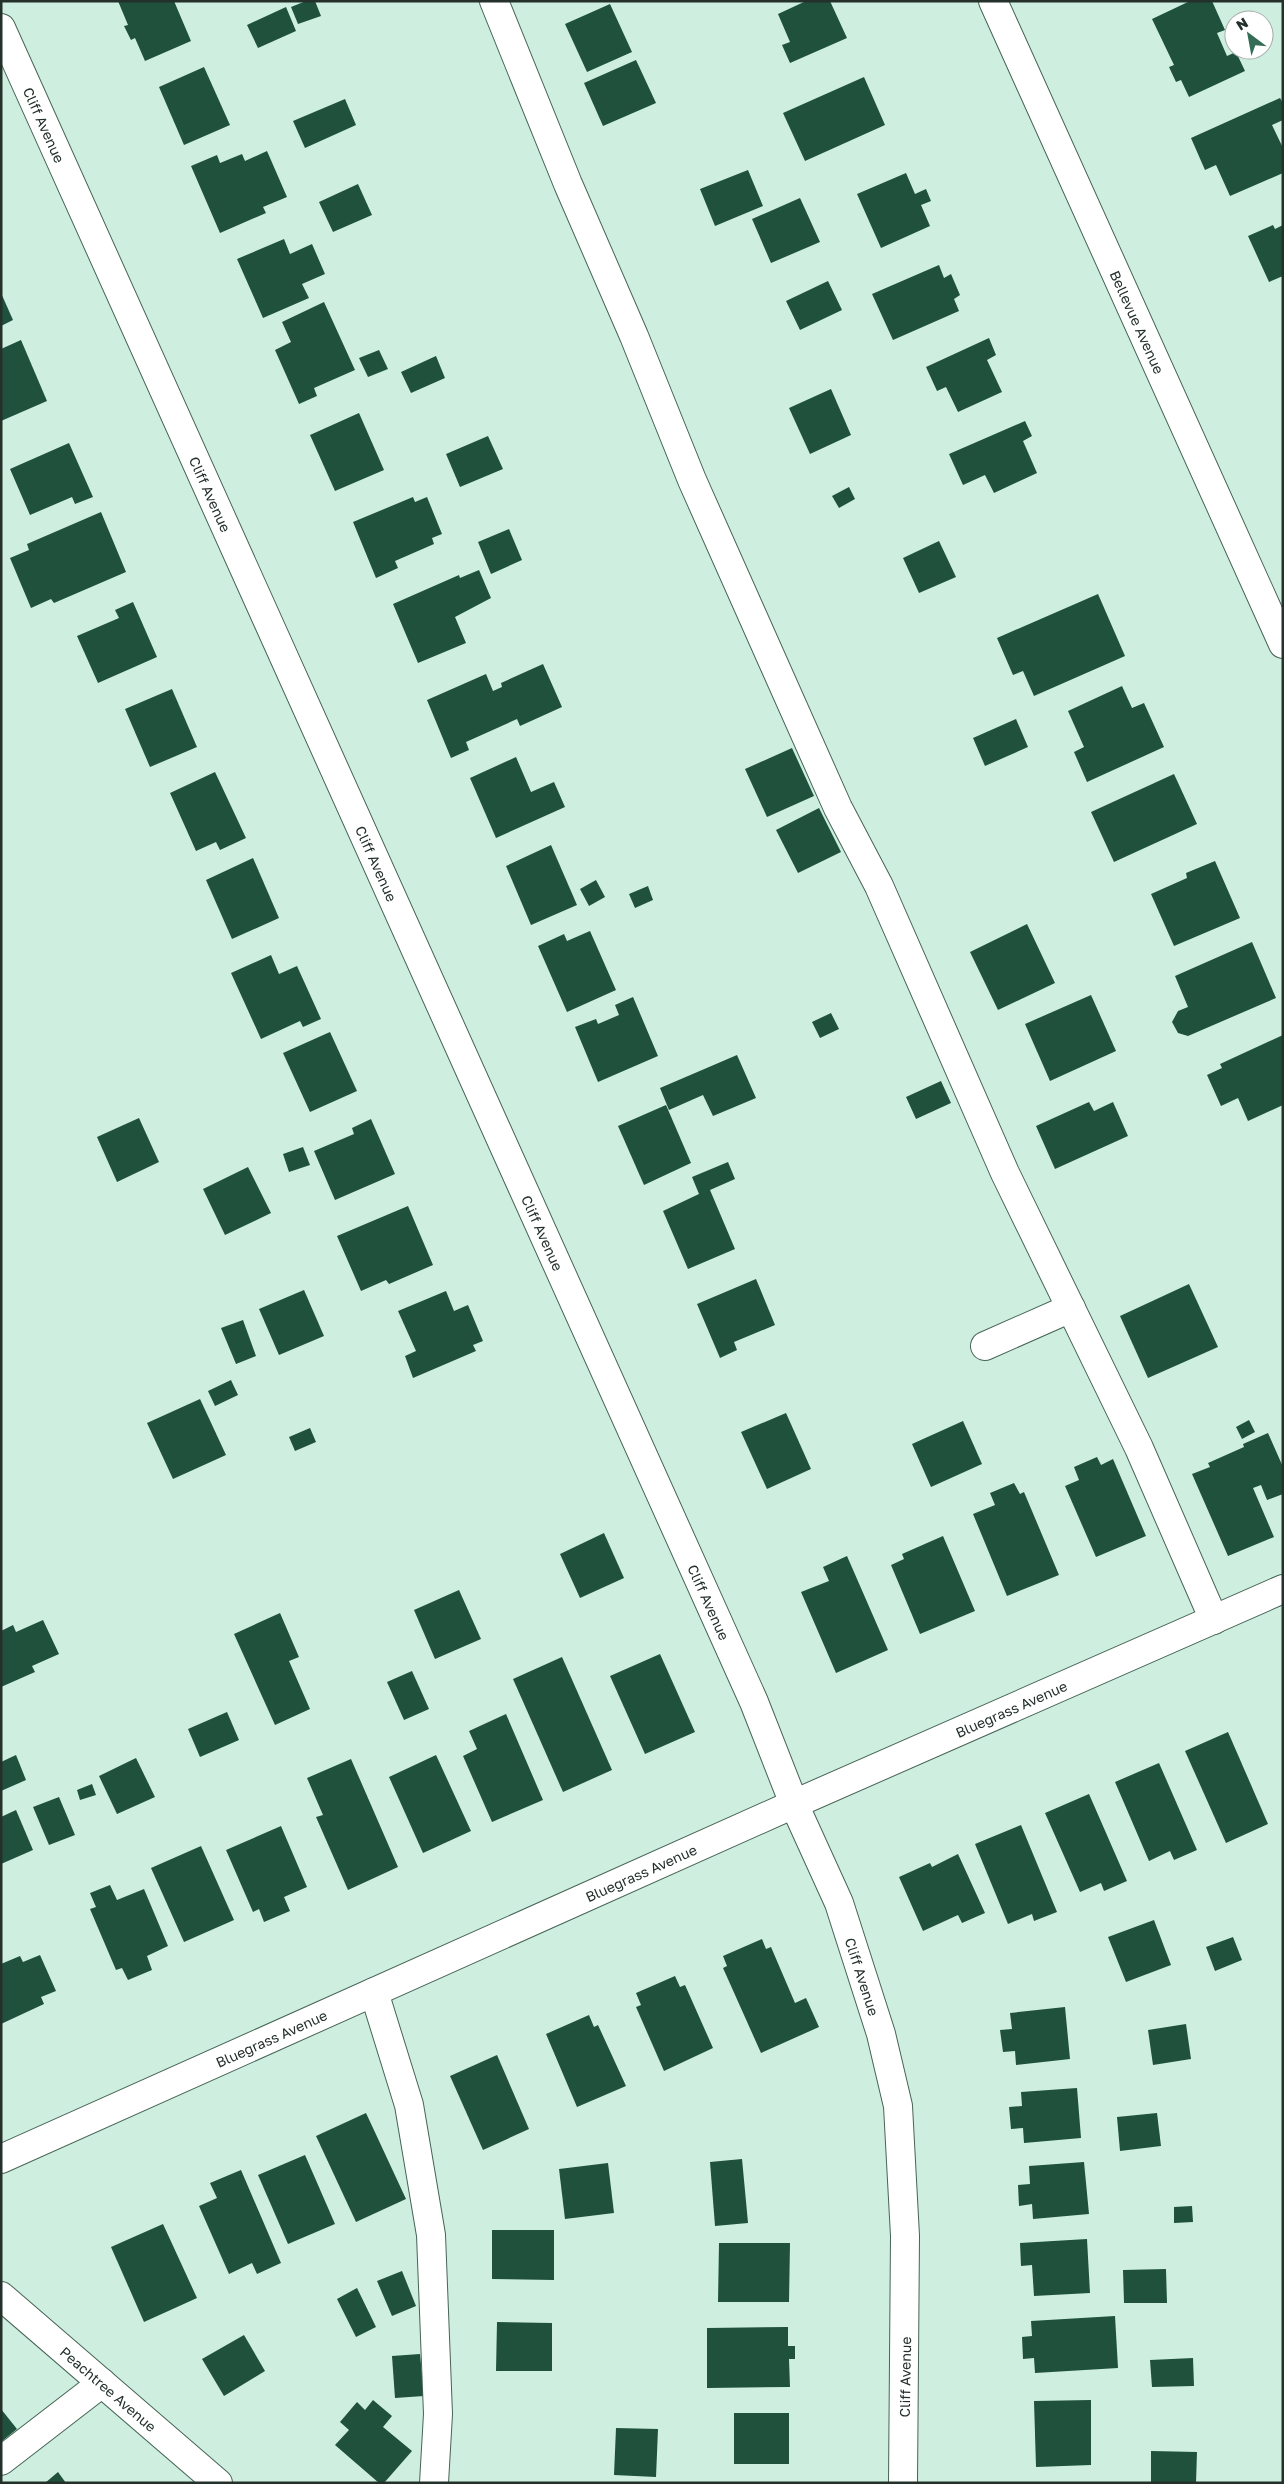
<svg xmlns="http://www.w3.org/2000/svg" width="1284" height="2484" font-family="'Golos Text',sans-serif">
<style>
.building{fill:#1f513d}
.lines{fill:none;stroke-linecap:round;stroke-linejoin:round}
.minor-casing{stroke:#476456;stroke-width:30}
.minor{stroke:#fff;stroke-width:28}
.labels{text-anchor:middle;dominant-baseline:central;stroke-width:5;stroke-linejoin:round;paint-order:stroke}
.street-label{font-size:14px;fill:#24302a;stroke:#fff}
</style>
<rect width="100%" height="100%" fill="#ceefdf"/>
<g class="building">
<polygon points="118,1 174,1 191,41 145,61 135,38 131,40 124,26 128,25"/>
<polygon points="306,1 315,1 321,16 298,24 291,7"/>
<polygon points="806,1 830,1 847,38 790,63 782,45 790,42 778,14"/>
<polygon points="1190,1 1212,1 1225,30 1217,33 1227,56 1236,52 1245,71 1189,97 1181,80 1176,82 1169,67 1174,65 1152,19"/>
<polygon points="610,4 632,52 587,72 565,24"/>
<polygon points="286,7 296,31 258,48 247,25"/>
<polygon points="636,60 656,103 603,126 584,83"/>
<polygon points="204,67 230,125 184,145 159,87"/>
<polygon points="864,77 885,125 805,161 783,113"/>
<polygon points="1280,98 1283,103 1283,120 1272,125 1283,148 1283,173 1230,196 1216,165 1205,170 1191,138"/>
<polygon points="345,99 356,125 305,148 293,121"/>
<polygon points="267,151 287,197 263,207 266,213 220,233 191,166 217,155 220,163 242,154 245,161"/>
<polygon points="748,170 763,206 715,226 700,189"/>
<polygon points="906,173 915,194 926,189 931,201 921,205 930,226 881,248 857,194"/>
<polygon points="358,184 372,215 333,232 319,202"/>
<polygon points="800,198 820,242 771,263 752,219"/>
<polygon points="1273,225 1275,229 1283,225 1283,276 1269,282 1248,236"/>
<polygon points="284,239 290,254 312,244 325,274 302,284 309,298 263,318 237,259"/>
<polygon points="939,265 944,278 951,274 960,295 954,299 959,311 893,340 872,294"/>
<polygon points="828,281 842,310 800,330 786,301"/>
<polygon points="1,293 13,320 1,326"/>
<polygon points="324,302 355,370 314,388 317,396 299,404 275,350 291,342 282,322"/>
<polygon points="989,338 996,355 987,360 1002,392 958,412 946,387 937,391 926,367"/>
<polygon points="21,340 47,401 1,421 1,349"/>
<polygon points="379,350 388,369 368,377 359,358"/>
<polygon points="436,356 445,378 411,393 401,372"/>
<polygon points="831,389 851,435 810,454 789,408"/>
<polygon points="359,413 384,470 335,491 310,435"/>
<polygon points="1025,421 1032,436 1023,441 1037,473 994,493 985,475 963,485 949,454"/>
<polygon points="488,436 503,469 460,487 446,454"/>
<polygon points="69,443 93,497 75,504 72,497 30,515 10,469"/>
<polygon points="849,487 855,499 839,508 832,496"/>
<polygon points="413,497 415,502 427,497 442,534 432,538 434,544 395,561 398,568 376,578 353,522"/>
<polygon points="101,512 126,572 54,603 51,599 31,608 10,558 29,550 27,544"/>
<polygon points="509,529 522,560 491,574 478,542"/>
<polygon points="939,541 956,577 919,593 903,558"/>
<polygon points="479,570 491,598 455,617 466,643 418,663 393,604 459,575 460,578"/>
<polygon points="1098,594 1125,656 1034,696 1023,671 1013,675 997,638"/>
<polygon points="133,602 157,657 98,683 77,636 119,618 115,610"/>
<polygon points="543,664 562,707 520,726 517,719 466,742 469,750 451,758 427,700 486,674 493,691 502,687 501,683"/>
<polygon points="1122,686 1132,708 1144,703 1164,747 1087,782 1074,752 1084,747 1068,711"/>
<polygon points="172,689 197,747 150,767 125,709"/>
<polygon points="1016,719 1028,747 985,766 973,738"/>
<polygon points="792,748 814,796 767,817 745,769"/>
<polygon points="516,757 531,792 554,782 565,807 496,838 470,778"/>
<polygon points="215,772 246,838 220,850 216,842 196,851 170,793"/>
<polygon points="1174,774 1197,824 1114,862 1091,812"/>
<polygon points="819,808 841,852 798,873 776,830"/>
<polygon points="551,845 577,905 531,925 506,866"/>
<polygon points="253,858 279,918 232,939 206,880"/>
<polygon points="1215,861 1240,918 1174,946 1151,894 1187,878 1186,873"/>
<polygon points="596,880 605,897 589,906 580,889"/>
<polygon points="648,886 653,900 635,908 629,894"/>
<polygon points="1027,924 1055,983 998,1010 970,952"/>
<polygon points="590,931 616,990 567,1012 538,946 564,934 567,941"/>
<polygon points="1252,942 1276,998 1188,1036 1178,1033 1172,1022 1178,1011 1188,1007 1175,976"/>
<polygon points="271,955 279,974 297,966 321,1019 303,1027 300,1021 261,1039 231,973"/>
<polygon points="1091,995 1116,1051 1050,1081 1025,1024"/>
<polygon points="633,997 658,1056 598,1082 575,1027 596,1019 598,1024 619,1015 615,1005"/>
<polygon points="831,1013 839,1029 820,1038 812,1022"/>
<polygon points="330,1032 357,1091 310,1112 283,1053"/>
<polygon points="1283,1035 1283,1105 1248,1121 1238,1098 1221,1106 1207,1075 1222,1068 1220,1064"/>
<polygon points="737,1055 756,1098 713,1116 703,1095 669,1110 660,1088"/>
<polygon points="941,1081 951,1103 916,1119 906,1097"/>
<polygon points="1089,1102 1094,1111 1113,1102 1128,1136 1055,1169 1036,1126"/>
<polygon points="666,1105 691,1163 644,1185 618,1126"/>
<polygon points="139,1118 159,1162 117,1182 97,1137"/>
<polygon points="371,1119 395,1174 335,1200 314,1151 354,1134 352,1128"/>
<polygon points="303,1147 310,1165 289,1172 283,1154"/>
<polygon points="728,1162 735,1179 710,1190 735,1249 688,1269 663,1211 699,1194 692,1177"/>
<polygon points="248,1167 271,1213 225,1235 203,1189"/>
<polygon points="408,1206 433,1265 389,1284 386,1280 361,1291 337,1236"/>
<polygon points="756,1279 775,1325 734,1342 737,1350 720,1358 697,1304"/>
<polygon points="1189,1284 1218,1347 1148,1378 1120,1316"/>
<polygon points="304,1290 324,1336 279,1355 259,1309"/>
<polygon points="446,1291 454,1311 468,1305 483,1341 473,1345 476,1351 413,1378 405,1356 416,1351 398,1311"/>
<polygon points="243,1320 256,1356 236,1364 221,1328"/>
<polygon points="231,1380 238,1395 215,1406 208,1391"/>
<polygon points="200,1399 226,1455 173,1479 147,1423"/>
<polygon points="786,1413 811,1469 767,1489 741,1432"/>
<polygon points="1249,1420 1255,1432 1242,1439 1236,1427"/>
<polygon points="963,1421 982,1464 931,1487 912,1444"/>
<polygon points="310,1428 316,1442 295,1451 289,1437"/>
<polygon points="1268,1433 1283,1467 1283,1494 1267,1500 1261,1485 1253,1488 1274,1537 1228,1556 1192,1474 1210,1467 1208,1463 1244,1447 1243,1444"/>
<polygon points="1097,1457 1101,1465 1113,1459 1146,1536 1096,1557 1065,1486 1079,1480 1074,1467"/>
<polygon points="1014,1483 1020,1494 1024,1492 1059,1575 1007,1596 973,1514 995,1505 990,1493"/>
<polygon points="604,1533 624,1578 580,1598 560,1554"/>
<polygon points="943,1536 975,1611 920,1634 891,1565 904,1559 902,1554"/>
<polygon points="847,1556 888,1650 836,1673 801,1592 829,1581 823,1567"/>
<polygon points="459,1590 481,1639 435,1659 414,1610"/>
<polygon points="280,1613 299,1657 289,1661 310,1709 275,1725 234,1634"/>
<polygon points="43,1620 59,1654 32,1666 35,1672 1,1687 1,1631 13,1625 16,1632"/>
<polygon points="660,1654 695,1732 645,1754 610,1676"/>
<polygon points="562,1657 612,1770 563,1792 513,1679"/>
<polygon points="412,1671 429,1709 404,1720 387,1682"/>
<polygon points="227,1712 239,1740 200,1757 188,1729"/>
<polygon points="506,1714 543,1800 492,1822 463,1756 477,1749 469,1731"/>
<polygon points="1228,1732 1268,1824 1226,1843 1185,1751"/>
<polygon points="16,1755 26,1780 1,1791 1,1762"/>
<polygon points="436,1755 471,1831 423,1853 389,1777"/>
<polygon points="136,1758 155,1797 117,1814 99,1776"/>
<polygon points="351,1759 398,1867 348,1890 316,1817 323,1815 307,1778"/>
<polygon points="1159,1763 1197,1850 1174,1860 1170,1851 1149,1861 1115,1782"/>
<polygon points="92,1784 96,1795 80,1800 77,1790"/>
<polygon points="1089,1794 1127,1881 1104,1891 1101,1883 1080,1892 1045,1813"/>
<polygon points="59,1797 75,1835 49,1845 33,1807"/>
<polygon points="16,1810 33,1850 1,1864 1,1817"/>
<polygon points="1021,1825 1057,1912 1034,1921 1032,1914 1008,1924 975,1844"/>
<polygon points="281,1826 307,1887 284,1897 290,1911 264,1922 259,1909 253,1912 226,1850"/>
<polygon points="201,1846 234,1920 184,1942 151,1868"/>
<polygon points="958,1854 985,1913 962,1923 958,1915 923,1931 899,1877 930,1863 932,1867"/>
<polygon points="110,1885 117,1900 144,1889 168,1946 147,1956 152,1970 128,1980 122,1968 116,1970 90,1909 96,1907 90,1893"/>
<polygon points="1154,1920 1171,1965 1126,1982 1108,1937"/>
<polygon points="1233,1937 1242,1960 1215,1971 1206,1947"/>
<polygon points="762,1939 766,1949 771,1947 795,2003 806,1998 819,2027 761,2053 723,1968 727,1966 723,1956"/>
<polygon points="40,1955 56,1991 41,1997 44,2004 1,2024 1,1964 20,1956 23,1962"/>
<polygon points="675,1976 680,1987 685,1985 713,2048 664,2071 636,2007 641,2005 636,1993"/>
<polygon points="1065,2007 1070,2059 1016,2065 1015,2051 1003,2052 1000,2030 1012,2029 1010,2013"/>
<polygon points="589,2015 594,2027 598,2025 626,2086 577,2107 546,2034"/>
<polygon points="1186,2024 1191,2059 1153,2065 1148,2030"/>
<polygon points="497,2055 529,2129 483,2150 450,2076"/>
<polygon points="1077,2088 1081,2138 1024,2143 1023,2128 1011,2129 1009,2107 1022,2106 1021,2092"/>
<polygon points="366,2113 406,2199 356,2222 316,2136"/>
<polygon points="1157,2113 1161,2146 1120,2151 1117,2117"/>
<polygon points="305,2155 335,2224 288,2244 258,2175"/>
<polygon points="742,2159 748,2223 715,2226 710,2162"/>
<polygon points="1084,2162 1089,2214 1033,2219 1032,2204 1019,2206 1018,2185 1030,2184 1029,2166"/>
<polygon points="608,2163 614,2213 565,2219 559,2169"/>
<polygon points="241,2170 281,2263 257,2274 252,2263 229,2274 199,2206 217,2198 210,2183"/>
<polygon points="1192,2206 1193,2222 1174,2223 1174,2207"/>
<polygon points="163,2224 197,2298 144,2322 111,2247"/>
<polygon points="492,2230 554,2230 554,2280 492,2279"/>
<polygon points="1087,2239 1090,2293 1034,2296 1032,2265 1021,2266 1020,2243"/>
<polygon points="719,2243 790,2243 789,2302 718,2302"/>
<polygon points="1166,2269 1167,2303 1124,2303 1123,2270"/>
<polygon points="402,2271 416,2306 392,2316 377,2281"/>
<polygon points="357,2288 376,2327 356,2337 337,2299"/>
<polygon points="1115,2316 1118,2368 1035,2373 1034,2358 1023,2359 1022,2337 1032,2336 1031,2321"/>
<polygon points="497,2322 552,2323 552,2371 496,2371"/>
<polygon points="788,2327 788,2346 795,2346 795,2359 789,2359 790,2387 707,2388 707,2328"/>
<polygon points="244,2335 265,2371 224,2396 202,2359"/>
<polygon points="420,2354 424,2396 395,2398 392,2356"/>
<polygon points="1193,2358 1194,2386 1152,2387 1150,2360"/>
<polygon points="373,2400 392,2416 383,2427 412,2451 384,2483 379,2483 335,2445 349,2430 340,2422 357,2402 365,2410"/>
<polygon points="1091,2400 1091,2465 1036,2467 1034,2401"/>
<polygon points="1,2409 17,2429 1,2442"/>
<rect x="734" y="2413" width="55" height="51"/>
<polygon points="616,2428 658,2429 656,2477 614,2475"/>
<polygon points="1151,2451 1197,2452 1196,2483 1151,2482"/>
<polygon points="58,2472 66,2483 45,2483"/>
</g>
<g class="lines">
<g class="minor-casing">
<g id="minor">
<polyline points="494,1 568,184 634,336 692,480 838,808 879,886 1005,1173 1139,1448 1214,1620"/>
<path id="s1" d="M993,1L1283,644"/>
<path id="s2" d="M1,28L754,1702L794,1804L839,1903L881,2034L898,2106L905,2236L903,2483"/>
<polyline points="985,1346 1071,1308"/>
<polyline points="374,1992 409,2105 431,2235 438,2414 434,2483"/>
<path id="s3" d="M1,2159L794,1804L1283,1589"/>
<path id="s4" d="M1,2296L218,2483"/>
<polyline points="1,2461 102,2383"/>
</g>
</g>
<use href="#minor" class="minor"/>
</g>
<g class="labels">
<g class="street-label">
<text stroke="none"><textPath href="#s2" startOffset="106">Cliff Avenue</textPath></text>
<text stroke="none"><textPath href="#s1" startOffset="352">Bellevue Avenue</textPath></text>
<text stroke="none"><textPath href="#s2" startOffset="511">Cliff Avenue</textPath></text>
<text stroke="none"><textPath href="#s2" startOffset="916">Cliff Avenue</textPath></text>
<text stroke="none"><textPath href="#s2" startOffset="1321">Cliff Avenue</textPath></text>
<text stroke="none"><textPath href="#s2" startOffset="1726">Cliff Avenue</textPath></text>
<text stroke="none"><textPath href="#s3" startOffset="1106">Bluegrass Avenue</textPath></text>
<text stroke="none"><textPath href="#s3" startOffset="701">Bluegrass Avenue</textPath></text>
<text stroke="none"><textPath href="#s2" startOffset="2131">Cliff Avenue</textPath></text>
<text stroke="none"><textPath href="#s3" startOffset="296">Bluegrass Avenue</textPath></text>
<text transform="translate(905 2377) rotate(-89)">Cliff Avenue</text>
<text stroke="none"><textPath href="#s4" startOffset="142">Peachtree Avenue</textPath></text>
</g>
</g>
<rect width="1284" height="2484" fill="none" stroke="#24302a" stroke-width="5"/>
<g transform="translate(1249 35) rotate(328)"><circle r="24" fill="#ffffff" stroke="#a7acaa"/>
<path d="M0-4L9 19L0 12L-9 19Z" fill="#336d55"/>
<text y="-8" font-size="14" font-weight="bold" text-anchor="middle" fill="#24302a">N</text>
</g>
</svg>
